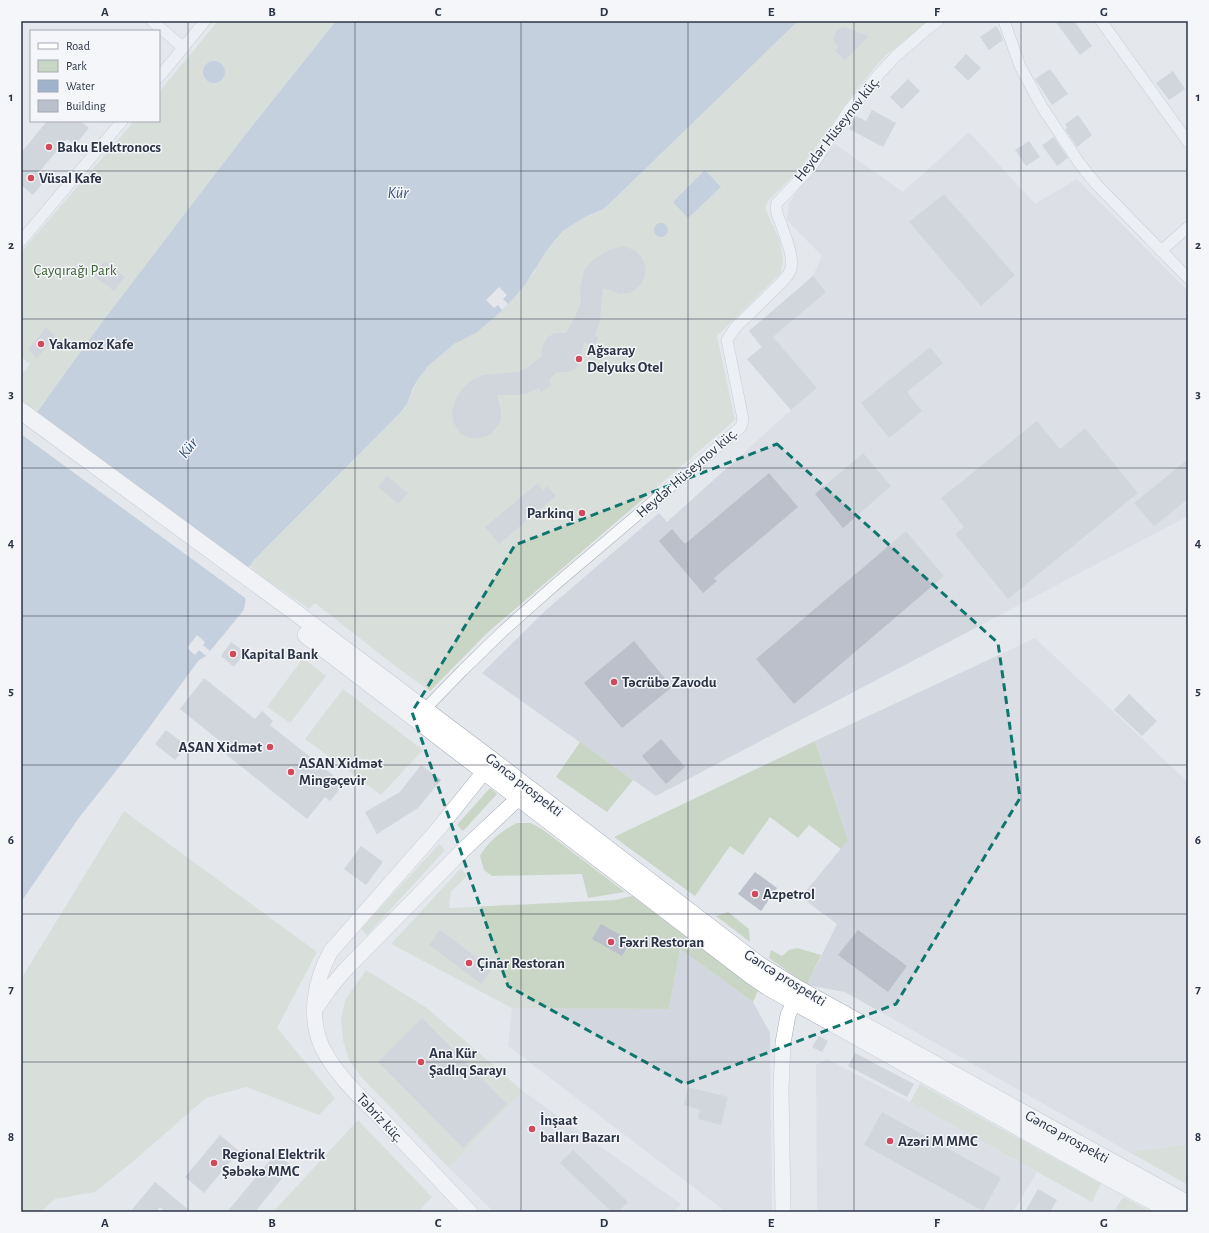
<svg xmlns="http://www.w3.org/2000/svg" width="1209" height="1233" font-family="'Alegreya Sans',sans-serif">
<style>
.built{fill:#d2d6de}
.green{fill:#c9d6c5}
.water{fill:#9fb4cc}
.pier{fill:#e4e7ec}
.building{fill:#bbc0ca}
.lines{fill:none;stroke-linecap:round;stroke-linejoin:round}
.street-casing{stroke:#a9aeb7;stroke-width:12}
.secondary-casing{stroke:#a9aeb7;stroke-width:16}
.primary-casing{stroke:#a3abb8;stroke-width:18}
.street{stroke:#f7f8fa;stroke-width:11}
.secondary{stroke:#fff;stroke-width:15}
.primary{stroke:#fff;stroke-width:17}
.marked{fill:none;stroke:#0f766e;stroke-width:3;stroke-dasharray:8 5;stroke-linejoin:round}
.grid{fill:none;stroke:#2b3445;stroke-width:1;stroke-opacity:0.55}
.poi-dot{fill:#d1495b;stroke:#f4f6f9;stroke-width:1.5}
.labels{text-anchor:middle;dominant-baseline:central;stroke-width:3;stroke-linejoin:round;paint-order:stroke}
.street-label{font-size:15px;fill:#2b3445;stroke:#f4f6f9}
.poi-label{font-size:15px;font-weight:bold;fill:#2b3445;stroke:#f4f6f9;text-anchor:start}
.park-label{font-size:15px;fill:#3f6138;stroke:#f4f6f9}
.water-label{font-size:16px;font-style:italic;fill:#34527a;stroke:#f4f6f9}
.neatline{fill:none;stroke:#2b3445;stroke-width:1.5}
.grid-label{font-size:13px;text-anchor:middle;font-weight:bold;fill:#2b3445}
</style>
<rect width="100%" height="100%" fill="#e4e7ec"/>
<g class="built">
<polygon points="969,132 1035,204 1077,179 1188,291 1188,516 656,796 482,673 546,610 659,513 667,522 791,410 747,359 761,347 749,331 813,276 822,256 787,220 789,202 835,144 903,192"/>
<polygon points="1035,638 1188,782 1188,1144 1129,1152 845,992 807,985 837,924 801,897 848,840 815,741"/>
<polygon points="680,949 753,1002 770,1033 772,1212 726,1212 508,1046 512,1008 669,1009"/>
<polygon points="827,1059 910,1102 1037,1172 1013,1212 817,1212 816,1065"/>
<polygon points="523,1091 681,1204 674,1212 494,1212 449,1168"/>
</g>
<g class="green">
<polygon points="218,21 336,21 245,135 37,411 21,400 21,375 30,364 21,357 21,252 134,121 159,121 159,92"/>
<polygon points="798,21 930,21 885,56 875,67 857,89 800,169 768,201 765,208 780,241 783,258 781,273 717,336 735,420 487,633 430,691 399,669 315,603 309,609 254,571 250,566 254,560 405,408 418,379 428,366 454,344 476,333 503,310 512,299 534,273 536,267 545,253 554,241 564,230 585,217 603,209 608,205"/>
<polygon points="303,658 326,676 290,723 267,707"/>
<polygon points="343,689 423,750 381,795 305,739"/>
<polygon points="815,741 848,840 841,849 809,825 798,838 770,817 743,855 730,846 695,896 614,837"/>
<polygon points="580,742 633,780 607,812 556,777"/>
<polygon points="490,788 497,794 463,831 457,825"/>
<polygon points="124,811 317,952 277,1028 335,1098 319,1115 246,1087 206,1098 130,1164 95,1192 55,1199 41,1212 21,1212 21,979"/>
<path d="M517,823H531L542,829L625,892L588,898L582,874L492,876L484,870L480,856C486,843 504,829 517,823Z"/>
<polygon points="439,844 445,850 367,935 361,929"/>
<polygon points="461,868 467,876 451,892 449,908 615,900 632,896 758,991 753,1002 680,949 669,1009 512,1008 391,944"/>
<polygon points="728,912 749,929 750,942 716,916"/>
<polygon points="797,948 821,955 807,985 769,958 771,950 782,956 789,950"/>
<polygon points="366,970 427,1008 523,1091 449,1168 361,1077 349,1060 343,1040 341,1020 345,1000"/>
<polygon points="920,1084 1101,1184 1092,1202 910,1102"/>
<polygon points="358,1120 432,1197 418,1212 273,1212"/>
<polygon points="1188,1144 1188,1185 1129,1152"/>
<polygon points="1123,1197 1151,1212 1114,1212"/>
</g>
<g class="water">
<path d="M336,21H798L608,205L603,209L585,217L564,230L554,241L545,253L525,285L503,310L476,333L454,344L428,366L418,379L413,388L407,404L401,412L254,560C252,563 250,566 248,568C241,581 249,598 243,611L206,656L199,660L131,752L78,819L21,902V434L103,321L245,135Z"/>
<circle cx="214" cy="72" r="11"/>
<polygon points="705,170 721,187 688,218 673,202"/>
<circle cx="661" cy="230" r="7"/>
</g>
<g class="pier">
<polygon points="499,287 507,295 503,299 508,304 502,310 498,305 494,308 486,300"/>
<polygon points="33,413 247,580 248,600 21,434 21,431"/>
<polygon points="197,635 205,642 203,645 210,651 206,656 199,650 195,655 187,648"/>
</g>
<g class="building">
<polygon points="1055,21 1074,21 1092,46 1080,55"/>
<polygon points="996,26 1000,32 1003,40 989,50 980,37"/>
<polygon points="844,27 869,36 845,60 835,51 838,48 833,39 836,31 840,28"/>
<polygon points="966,54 981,68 968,81 954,67"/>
<polygon points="1050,69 1068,94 1052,105 1035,79"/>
<polygon points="1173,71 1185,89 1169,100 1156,83"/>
<polygon points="908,79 920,91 902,109 890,97"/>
<polygon points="872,110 896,123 883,147 849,129 856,116 866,121"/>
<polygon points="1078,115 1092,135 1077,147 1065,129 1067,128 1065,124"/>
<polygon points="47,121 80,121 89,128 75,145 67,139 39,172 47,178 33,195 21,185 21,153"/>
<polygon points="1054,137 1068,158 1057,166 1042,145"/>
<polygon points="1029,141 1040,157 1026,166 1015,150"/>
<polygon points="944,194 1015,275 981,306 909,222"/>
<polygon points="624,246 636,251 642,258 646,267 645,276 640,286 630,293 620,294 603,288 600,320 595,335 599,337 593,347 584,342 581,360 579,365 575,369 568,372 557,372 549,380 552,385 541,392 539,388 526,394 518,395 497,395 501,411 501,418 499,424 491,434 478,439 467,437 460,433 453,422 452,411 457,396 463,388 470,381 483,375 518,372 528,367 542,356 542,347 547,337 555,333 566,333 575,317 581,303 580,288 584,270 588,265 592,261 608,250 619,247"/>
<polygon points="105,261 125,277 114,291 94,276"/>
<polygon points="813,276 826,292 773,337 817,388 791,410 747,359 762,347 749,331"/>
<polygon points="46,328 56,336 37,358 28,349"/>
<polygon points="930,347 943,363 907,392 922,411 889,438 861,403"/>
<polygon points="1037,421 1060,449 1085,428 1138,493 1008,599 955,534 964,527 941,498"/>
<polygon points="863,453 891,486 843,528 815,494"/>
<polygon points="1188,459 1188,499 1154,526 1134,503"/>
<polygon points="769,473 798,507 714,578 717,581 703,593 659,541 672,529 685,544"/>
<polygon points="387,476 408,493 398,504 378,487"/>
<polygon points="538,483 543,490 547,486 556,496 499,544 485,527"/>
<polygon points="906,531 944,576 794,704 756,659"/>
<polygon points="634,641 672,687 622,728 584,683"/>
<polygon points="231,642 245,652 234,667 221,656"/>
<polygon points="204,678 255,719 262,711 273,721 270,725 344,784 330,801 325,797 307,819 223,752 227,747 180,709"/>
<polygon points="1129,694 1157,721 1142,736 1114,710"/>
<polygon points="166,730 187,746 175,760 155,744"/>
<polygon points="661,739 685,767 666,784 642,756"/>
<polygon points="421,765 441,780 418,808 377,834 365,812 400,792"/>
<polygon points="361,846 383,862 366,885 344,869"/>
<polygon points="755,872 777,888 761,911 738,894"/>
<polygon points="601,924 631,941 622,956 592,939"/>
<polygon points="440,930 492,969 481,984 429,945"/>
<polygon points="858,930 907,966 888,992 838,955"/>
<polygon points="422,1018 507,1104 463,1148 378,1062"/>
<polygon points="819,1036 828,1041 822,1052 812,1047"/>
<polygon points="855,1053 914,1084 907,1097 848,1066"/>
<polygon points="688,1087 728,1097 721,1125 698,1119 700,1110 684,1105"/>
<polygon points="882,1112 1001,1178 983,1211 864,1145"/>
<polygon points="220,1135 239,1151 204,1193 185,1177"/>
<polygon points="573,1150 628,1202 618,1212 612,1212 560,1163"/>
<polygon points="276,1153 292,1166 255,1212 227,1212"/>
<polygon points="155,1182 191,1212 165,1212 160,1207 156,1212 130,1212"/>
<polygon points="1038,1189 1057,1200 1050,1212 1025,1212"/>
</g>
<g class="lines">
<g class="street-casing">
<g id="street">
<polyline points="152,21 184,48"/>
<polyline points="1004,21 1020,66 1042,107 1080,164 1096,184 1188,278"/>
<polyline points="1101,21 1188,142"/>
<polyline points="159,77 205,21"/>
<polyline points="21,241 122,121"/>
<polyline points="1161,251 1188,227"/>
<path d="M425,709L463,670L503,631L556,584L741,427L743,419L727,340L735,328L783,281C785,278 788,276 789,273C797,260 784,235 780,221C777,215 775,209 777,203L812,166L849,110L880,73L896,56L927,29L938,21"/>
</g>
</g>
<g class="secondary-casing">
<g id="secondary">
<polyline points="316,1008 329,989 345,970 462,851 527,790"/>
<path d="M470,1212C440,1180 410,1149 380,1117C359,1096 335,1074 322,1047C308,1016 315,980 331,951L439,828L491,763"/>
<polyline points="783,1212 781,1089 783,1043 788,1015 799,992"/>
</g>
</g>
<g class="primary-casing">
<g id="primary">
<polyline points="21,411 299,615 493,761 759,965 800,990 1188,1204"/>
<polyline points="306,635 752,976 768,987 1115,1181 1173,1212"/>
</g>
</g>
<use href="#street" class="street"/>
<use href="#secondary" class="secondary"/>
<use href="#primary" class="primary"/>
</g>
<path d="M0 0H1209V1233H0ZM777,444L998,643L1020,798L896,1004L685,1084L508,986L412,712L515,545Z" fill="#e4e7ec" fill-opacity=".55" fill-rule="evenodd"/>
<path class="marked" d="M777,444L998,643L1020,798L896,1004L685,1084L508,986L412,712L515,545Z"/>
<path class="grid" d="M188,21V1212M355,21V1212M521,21V1212M688,21V1212M854,21V1212M1021,21V1212M21,171H1188M21,319H1188M21,468H1188M21,616H1188M21,765H1188M21,914H1188M21,1062H1188"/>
<g class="poi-dot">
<circle cx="49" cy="147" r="4"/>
<circle cx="31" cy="178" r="4"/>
<circle cx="41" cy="344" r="4"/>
<circle cx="579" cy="359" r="4"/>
<circle cx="582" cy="513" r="4"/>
<circle cx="233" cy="654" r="4"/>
<circle cx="614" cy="682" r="4"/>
<circle cx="270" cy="747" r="4"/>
<circle cx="291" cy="772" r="4"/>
<circle cx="755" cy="894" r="4"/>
<circle cx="611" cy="942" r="4"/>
<circle cx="469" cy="963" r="4"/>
<circle cx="421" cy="1062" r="4"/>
<circle cx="532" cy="1129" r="4"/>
<circle cx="890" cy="1141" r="4"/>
<circle cx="214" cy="1163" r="4"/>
</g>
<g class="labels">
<g class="street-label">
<text transform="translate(837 129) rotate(-52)">Heydər Hüseynov küç.</text>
<text transform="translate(687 473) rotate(-41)">Heydər Hüseynov küç.</text>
<text transform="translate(524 785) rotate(38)">Gəncə prospekti</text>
<text transform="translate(785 978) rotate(32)">Gəncə prospekti</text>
<text transform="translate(380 1118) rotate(47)">Təbriz küç.</text>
<text transform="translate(1067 1137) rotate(29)">Gəncə prospekti</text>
</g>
<g class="poi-label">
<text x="57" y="147">Baku Elektronocs</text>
<text x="39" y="178">Vüsal Kafe</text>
<text x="49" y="344">Yakamoz Kafe</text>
<text x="587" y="350">Ağsaray<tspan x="587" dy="17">Delyuks Otel</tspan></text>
<text x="574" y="513" text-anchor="end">Parkinq</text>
<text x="241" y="654">Kapital Bank</text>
<text x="622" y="682">Təcrübə Zavodu</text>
<text x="262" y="747" text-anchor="end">ASAN Xidmət</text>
<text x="299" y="763">ASAN Xidmət<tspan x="299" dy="17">Mingəçevir</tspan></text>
<text x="763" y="894">Azpetrol</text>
<text x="619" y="942">Fəxri Restoran</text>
<text x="477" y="963">Çinar Restoran</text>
<text x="429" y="1053">Ana Kür<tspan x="429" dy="17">Şadlıq Sarayı</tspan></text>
<text x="540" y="1120">İnşaat<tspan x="540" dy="17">balları Bazarı</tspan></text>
<text x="898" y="1141">Azəri M MMC</text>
<text x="222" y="1154">Regional Elektrik<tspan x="222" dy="17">Şəbəkə MMC</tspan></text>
</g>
<g class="park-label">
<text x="75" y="270">Çayqırağı Park</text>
</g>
<g class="water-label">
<text x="398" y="193">Kür</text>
<text transform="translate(188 448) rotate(-52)">Kür</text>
</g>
</g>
<rect width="1209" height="1233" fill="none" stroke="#f4f6f9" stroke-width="44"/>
<rect x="30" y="30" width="130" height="92" fill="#f4f6f9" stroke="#a4a8b1"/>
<rect x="38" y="43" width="20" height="6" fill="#ffffff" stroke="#a4a8b1"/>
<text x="66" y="50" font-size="12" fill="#2b3445">Road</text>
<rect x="38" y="60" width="20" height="12" fill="#c9d6c5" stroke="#a4a8b1"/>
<text x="66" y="70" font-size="12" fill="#2b3445">Park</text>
<rect x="38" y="80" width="20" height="12" fill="#9fb4cc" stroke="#a4a8b1"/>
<text x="66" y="90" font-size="12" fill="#2b3445">Water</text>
<rect x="38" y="100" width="20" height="12" fill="#bbc0ca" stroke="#a4a8b1"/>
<text x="66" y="110" font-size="12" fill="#2b3445">Building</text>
<rect x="22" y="22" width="1165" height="1189" class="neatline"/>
<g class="grid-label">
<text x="105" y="16">A</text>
<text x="272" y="16">B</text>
<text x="438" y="16">C</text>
<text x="604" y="16">D</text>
<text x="771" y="16">E</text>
<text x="937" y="16">F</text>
<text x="1104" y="16">G</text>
<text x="11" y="101">1</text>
<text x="1198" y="101">1</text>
<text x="11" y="249">2</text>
<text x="1198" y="249">2</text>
<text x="11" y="398">3</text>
<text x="1198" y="398">3</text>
<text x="11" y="547">4</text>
<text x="1198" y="547">4</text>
<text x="11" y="695">5</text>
<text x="1198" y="695">5</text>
<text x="11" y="844">6</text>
<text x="1198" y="844">6</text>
<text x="11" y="993">7</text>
<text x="1198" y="993">7</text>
<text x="11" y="1141">8</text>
<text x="1198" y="1141">8</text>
<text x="105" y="1227">A</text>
<text x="272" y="1227">B</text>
<text x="438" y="1227">C</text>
<text x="604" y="1227">D</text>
<text x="771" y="1227">E</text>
<text x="937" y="1227">F</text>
<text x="1104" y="1227">G</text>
</g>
</svg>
